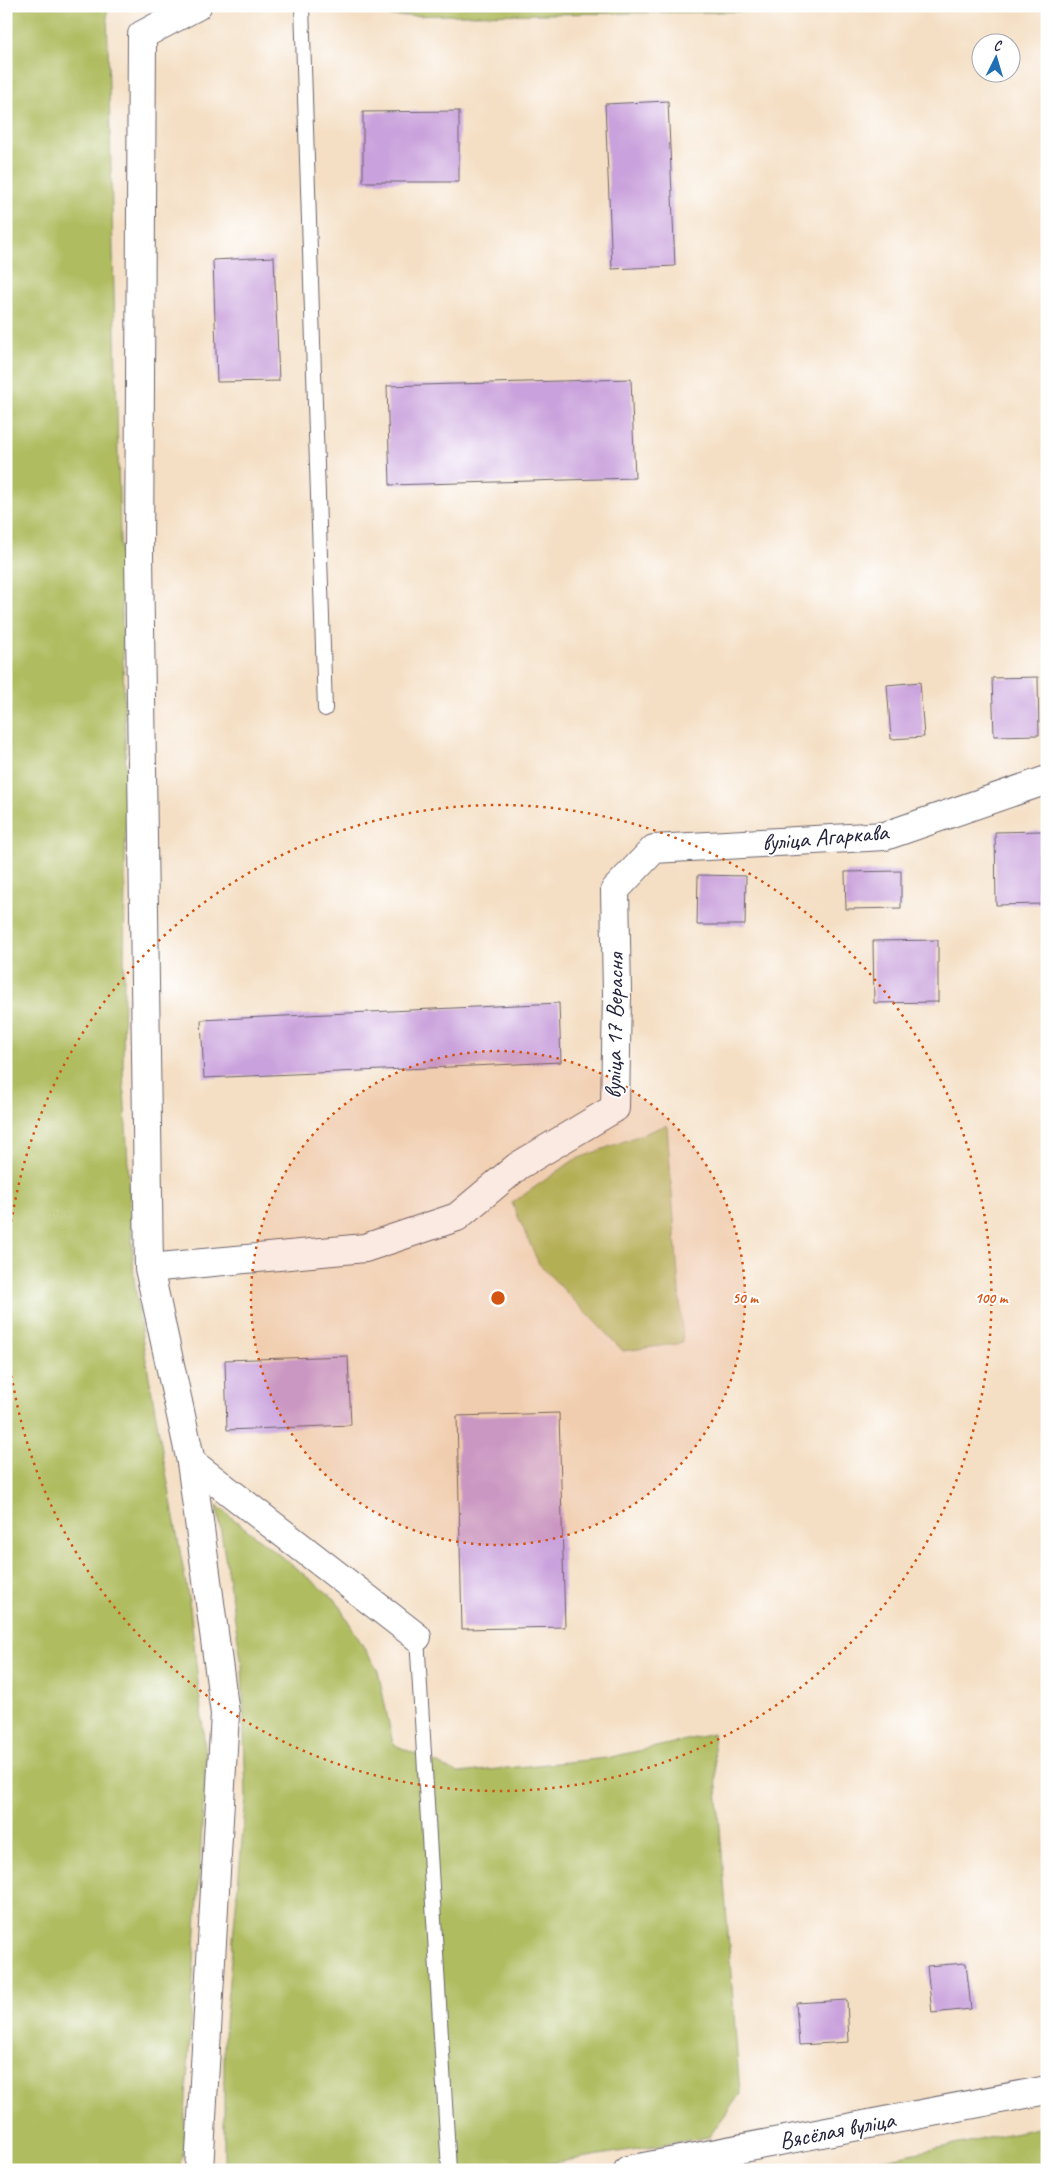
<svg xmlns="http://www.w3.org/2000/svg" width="1053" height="2176" font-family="Caveat,sans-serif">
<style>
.green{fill:#afbc5e;stroke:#686f4c}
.building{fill:#c9a1dc}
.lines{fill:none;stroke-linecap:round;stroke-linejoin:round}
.service-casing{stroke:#6c646b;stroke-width:16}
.minor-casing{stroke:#6c646b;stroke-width:30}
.service{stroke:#fff;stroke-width:14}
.minor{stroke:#fff;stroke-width:28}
.ring{fill:none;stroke:#d45411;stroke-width:2.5;stroke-dasharray:2.5 5}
.labels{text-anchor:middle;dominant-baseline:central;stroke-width:4;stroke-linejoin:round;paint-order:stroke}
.street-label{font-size:24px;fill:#22223b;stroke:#fff}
.centre{fill:#d45411;stroke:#fff;stroke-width:2.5}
.ring-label{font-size:15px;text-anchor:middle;font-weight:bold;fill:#d45411;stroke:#fff;stroke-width:4;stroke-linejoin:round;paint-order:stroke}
</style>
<rect width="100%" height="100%" fill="#fff"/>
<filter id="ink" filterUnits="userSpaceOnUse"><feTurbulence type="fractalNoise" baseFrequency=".02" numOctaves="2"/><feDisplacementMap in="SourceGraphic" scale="10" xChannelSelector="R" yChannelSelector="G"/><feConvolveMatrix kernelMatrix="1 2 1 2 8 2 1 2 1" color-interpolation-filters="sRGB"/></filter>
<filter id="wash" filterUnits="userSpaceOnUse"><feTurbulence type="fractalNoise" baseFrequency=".0096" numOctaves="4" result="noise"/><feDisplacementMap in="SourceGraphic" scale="20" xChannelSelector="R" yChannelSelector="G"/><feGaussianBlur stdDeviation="1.12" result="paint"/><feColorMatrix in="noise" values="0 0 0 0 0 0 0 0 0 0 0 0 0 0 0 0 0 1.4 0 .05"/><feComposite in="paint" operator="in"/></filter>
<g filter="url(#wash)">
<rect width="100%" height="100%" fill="#f4dfc4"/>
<g class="green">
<polygon points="6,6 107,6 126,781 123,1069 134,1279 143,1343 190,1607 206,1758 183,2151 179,2170 6,2170"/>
<polygon points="387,6 860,6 858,10 390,16"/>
<polygon points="667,1125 683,1343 623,1351 539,1264 512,1203 574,1160"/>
<polygon points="217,1506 335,1599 378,1671 393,1744 458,1773 607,1758 713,1734 740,2094 709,2137 509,2170 224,2170 224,2035 246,1798 242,1665"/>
<polygon points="1047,2126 1047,2170 818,2170 876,2161"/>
</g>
<g id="blocks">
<g class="building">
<polygon points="668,101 675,266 612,269 605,104"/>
<polygon points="459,111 459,182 363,182 363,112"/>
<polygon points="274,257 279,381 217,382 213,260"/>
<polygon points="631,379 635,478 390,485 387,386"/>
<polygon points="1038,677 1039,735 994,736 992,678"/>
<polygon points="920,682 924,737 891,739 887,685"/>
<polygon points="1042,831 1043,904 996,905 995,832"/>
<polygon points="901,871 901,908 846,909 845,872"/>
<polygon points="698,875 746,876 745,925 697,925"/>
<polygon points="938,940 938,1002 874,1003 873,941"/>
<polygon points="559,1003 561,1062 204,1078 201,1020"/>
<polygon points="348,1356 351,1425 227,1430 225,1360"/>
<polygon points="559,1413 565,1627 462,1629 457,1416"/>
<polygon points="966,1963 971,2009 932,2013 927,1966"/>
<polygon points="847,2000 849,2042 799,2045 796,2003"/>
</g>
</g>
</g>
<g filter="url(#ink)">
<use href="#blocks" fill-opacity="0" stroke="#6c646b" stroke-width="1"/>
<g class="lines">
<g class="service-casing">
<g id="service">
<polyline points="302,6 325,709"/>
<polyline points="417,1637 449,2170"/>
</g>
</g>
<g class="minor-casing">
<g id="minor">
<polyline points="197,6 142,35 139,554 149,1268 191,1462 225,1714 199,2170"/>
<polyline points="149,1268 365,1248 457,1217 518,1166 615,1108 617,993 615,890 654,849 885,836 1047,780"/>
<polyline points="191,1462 417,1637"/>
<polyline points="628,2170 1047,2090"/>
</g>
</g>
<use href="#service" class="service"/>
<use href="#minor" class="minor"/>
</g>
</g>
<circle cx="498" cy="1298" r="247" fill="#d45411" fill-opacity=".12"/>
<g class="ring">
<circle cx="498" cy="1298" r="247"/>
<path d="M7 1259A493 493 0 1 1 7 1337"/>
</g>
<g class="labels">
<g class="street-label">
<text transform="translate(825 837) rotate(-5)">вуліца Агаркава</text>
<text transform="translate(614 1026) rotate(-89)">вуліца 17 Верасня</text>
<text transform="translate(837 2130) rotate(-11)">Вясёлая вуліца</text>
</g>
</g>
<circle cx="498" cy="1298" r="8" class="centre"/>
<g class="ring-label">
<text x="745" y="1303">50 m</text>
<text x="991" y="1303">100 m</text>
</g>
<rect width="1053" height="2176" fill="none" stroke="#fff" stroke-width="25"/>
<g transform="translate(996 58) rotate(5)"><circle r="24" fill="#ffffff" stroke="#a7a7b1"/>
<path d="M0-4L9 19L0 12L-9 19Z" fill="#1f6fb2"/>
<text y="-8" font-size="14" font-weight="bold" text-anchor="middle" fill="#22223b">С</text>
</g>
</svg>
